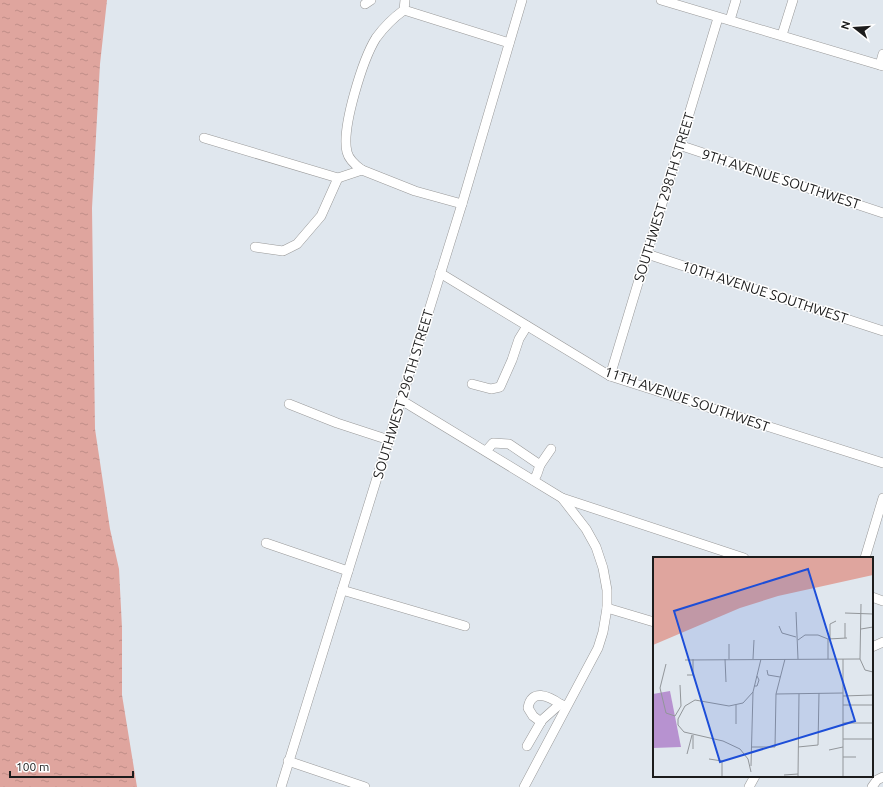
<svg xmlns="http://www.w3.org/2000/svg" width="883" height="787" font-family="Ubuntu,sans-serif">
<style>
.water{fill:url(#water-ripples)}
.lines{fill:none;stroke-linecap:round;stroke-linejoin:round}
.minor-casing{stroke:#999;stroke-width:10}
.minor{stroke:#fff;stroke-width:9}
.labels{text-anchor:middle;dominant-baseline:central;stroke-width:3;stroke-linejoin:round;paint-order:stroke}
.street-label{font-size:14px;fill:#1c1c1c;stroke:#fff}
.inset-road{fill:none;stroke:#92969a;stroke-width:1}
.view{fill:#1d4ed8;fill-opacity:0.15;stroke:#1d4ed8;stroke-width:2}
.inset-edge{fill:none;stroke:#1c1c1c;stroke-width:2}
</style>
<defs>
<pattern id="water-ripples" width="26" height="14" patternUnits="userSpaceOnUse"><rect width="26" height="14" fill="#dfa59e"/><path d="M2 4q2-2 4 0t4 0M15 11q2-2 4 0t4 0" fill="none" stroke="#bf8d88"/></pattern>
</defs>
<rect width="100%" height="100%" fill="#e0e7ee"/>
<polygon class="water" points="0,0 107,0 100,64 92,208 95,429 110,529 119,569 122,628 122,695 137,787 0,787"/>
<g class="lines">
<g class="minor-casing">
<g id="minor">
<polyline points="661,0 883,66"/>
<polyline points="365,4 371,0"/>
<polyline points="404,10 509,43"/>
<polyline points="730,20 736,0"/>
<polyline points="782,35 793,0"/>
<polyline points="880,65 883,54"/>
<polyline points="204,138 338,178 362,170 415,191 462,204"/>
<polyline points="679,145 883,213"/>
<path d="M362,170C355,165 349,160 347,152C341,128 363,59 376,38C384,27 393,18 404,10L405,0"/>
<polyline points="255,247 283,251 297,244 321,216 338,178"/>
<polyline points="647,254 883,331"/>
<polyline points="440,273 610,376 883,463"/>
<polyline points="610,376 718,18"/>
<polyline points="472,384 491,389 500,387 512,360 519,339 527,326"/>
<polyline points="401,400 562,498 586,529 596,547 603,568 607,590 607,608 603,632 598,648 524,787"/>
<polyline points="289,404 337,423 389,440"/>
<polyline points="486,451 493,443 509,444 540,465 537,474 534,480"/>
<polyline points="540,465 551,449"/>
<polyline points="562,498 744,558"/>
<polyline points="266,543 348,571"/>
<polyline points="865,558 883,498"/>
<polyline points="342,590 465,626"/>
<polyline points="872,597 883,601"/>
<polyline points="607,608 654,622"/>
<polyline points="872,647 883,642"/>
<path d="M541,722L533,716L528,708C531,688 549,696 560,704"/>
<polyline points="527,746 542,720 560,704 566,706"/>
<polyline points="288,761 365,787"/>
<polyline points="281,787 462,204 522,0"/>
<polyline points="749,787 755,776"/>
<polyline points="872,787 877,780 883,777"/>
</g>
</g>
<use href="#minor" class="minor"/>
</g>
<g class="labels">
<g class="street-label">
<text transform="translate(781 179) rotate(18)">9TH AVENUE SOUTHWEST</text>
<text transform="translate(664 197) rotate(-73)">SOUTHWEST 298TH STREET</text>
<text transform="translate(765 292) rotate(18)">10TH AVENUE SOUTHWEST</text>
<text transform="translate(403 394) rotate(-73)">SOUTHWEST 296TH STREET</text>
<text transform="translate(687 399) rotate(19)">11TH AVENUE SOUTHWEST</text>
</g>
</g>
<g transform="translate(653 557)">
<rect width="220" height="220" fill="#e0e7ee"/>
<path d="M17,134L28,190L0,191V137Z" fill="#b792d0"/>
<path d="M0,0H220V18L125,39L87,51L0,88Z" fill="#dfa59e"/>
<path class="inset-road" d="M208,47L207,102L212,113L220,115M143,55L145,102M192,56L220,57M192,66V81M126,69L129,76L143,80M208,72L220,70M177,82V67L183,64M145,83L152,78H165L175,82L194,81M72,102L73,125M76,102V87M100,102L101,83M175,102V82M32,103L207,102M13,107L7,131L13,156L22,159L28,149M114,113L115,118L127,120M34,118H40V102M27,128L28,149M101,129H104L106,123L104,119M123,137L190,136M190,139L220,138M190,148H220M190,166H220M83,167V148M40,178V192M190,182H220M99,190H122L123,137L132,102M145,190L165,188L166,136M176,193L190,190M34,197L39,178M190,200H203M56,202L69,204V220M98,209L100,135M98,215L95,202L87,192L70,184L31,175L25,168V162L32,149L42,143L76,149L90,146L100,135L108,102M131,218L145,217M145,220L146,137M190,220V102"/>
<path class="view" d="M155,12L202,164L67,205L21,54Z"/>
<rect width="220" height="220" class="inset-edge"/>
</g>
<g transform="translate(855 28) rotate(287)" stroke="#ffffff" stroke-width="3" paint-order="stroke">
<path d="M0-3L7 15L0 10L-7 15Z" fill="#1c1c1c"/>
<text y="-6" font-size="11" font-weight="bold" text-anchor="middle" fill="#1c1c1c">N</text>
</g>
<path d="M10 771v6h123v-6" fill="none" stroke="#1c1c1c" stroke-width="2"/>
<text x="16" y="771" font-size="12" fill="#1c1c1c" stroke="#ffffff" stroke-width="3" paint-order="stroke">100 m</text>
</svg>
